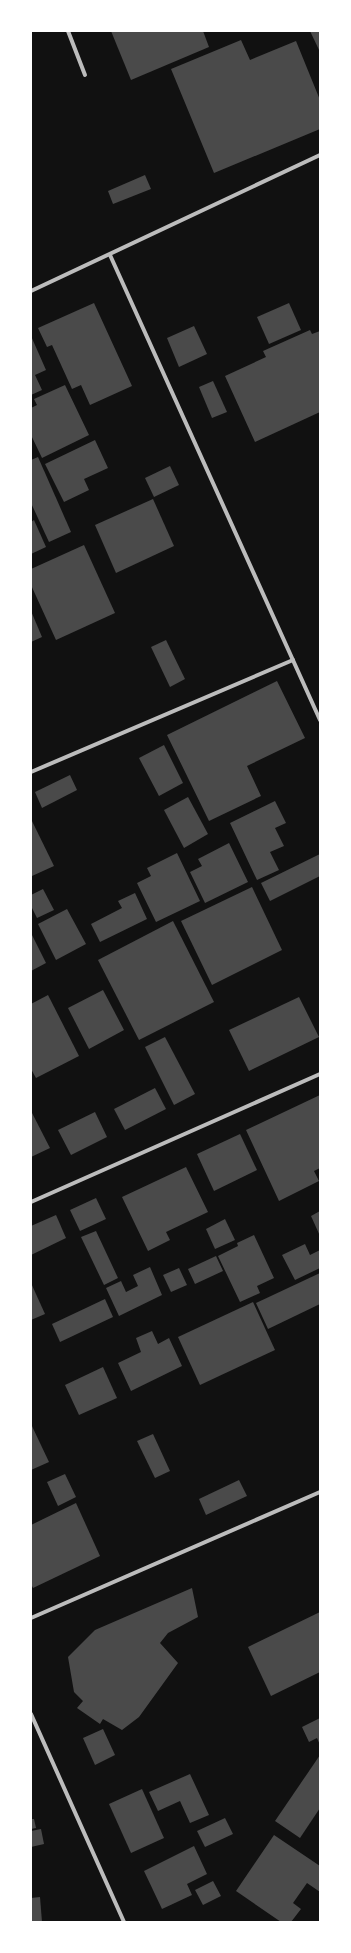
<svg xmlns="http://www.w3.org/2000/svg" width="351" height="1953" font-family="'PT Sans',sans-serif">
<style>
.building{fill:#4a4a4a}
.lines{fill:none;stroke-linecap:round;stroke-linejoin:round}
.minor{stroke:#bcbcbc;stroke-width:4}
</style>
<rect width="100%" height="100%" fill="#111"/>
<g class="building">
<polygon points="111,31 203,31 209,47 131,80"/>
<polygon points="310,31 320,31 320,52"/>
<polygon points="241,40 250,60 296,41 320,100 320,129 214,173 171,69"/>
<polygon points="145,175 151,189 113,204 108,191"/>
<polygon points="94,303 132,386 90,405 81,385 72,389 52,345 47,347 38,328"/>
<polygon points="289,303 301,330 269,344 257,317"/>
<polygon points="194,326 207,354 179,367 167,338"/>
<polygon points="310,330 312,334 320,331 320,412 255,442 225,376 266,357 263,351"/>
<polygon points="31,336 46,370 35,375 42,390 31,395"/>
<polygon points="213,381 227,412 212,418 199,387"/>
<polygon points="65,385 89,435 42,458 31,435 31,408 37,405 34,399"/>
<polygon points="95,440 108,468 84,479 89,490 64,502 45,464"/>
<polygon points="38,457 71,532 49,542 31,503 31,460"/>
<polygon points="170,466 179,485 154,497 145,478"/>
<polygon points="153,499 174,546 116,573 95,525"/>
<polygon points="34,520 46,547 31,554 31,522"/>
<polygon points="84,545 115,613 56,640 31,585 31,569"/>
<polygon points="31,611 42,637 31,642"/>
<polygon points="166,640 185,679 170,687 151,647"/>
<polygon points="277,681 305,738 247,766 261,796 209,821 167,735"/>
<polygon points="164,745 183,783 159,796 139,758"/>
<polygon points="70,775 77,790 42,808 35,792"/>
<polygon points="188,797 208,834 184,848 164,810"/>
<polygon points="275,801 286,823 275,828 284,846 270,852 279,870 257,880 230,823"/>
<polygon points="31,819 54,866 32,876 31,873"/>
<polygon points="229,843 248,882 205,903 190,872 202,866 198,859"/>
<polygon points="177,853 200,901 156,922 137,883 151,876 147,868"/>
<polygon points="320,854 320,876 270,901 261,883"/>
<polygon points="252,887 282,950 212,985 181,921"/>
<polygon points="43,889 54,910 37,918 31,906 31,895"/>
<polygon points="135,893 147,919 100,942 91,924 122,908 118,901"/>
<polygon points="67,909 86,944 56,960 38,924"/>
<polygon points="173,921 214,1002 139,1040 98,960"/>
<polygon points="31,933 46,963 31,971"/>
<polygon points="103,990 124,1030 89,1049 68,1008"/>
<polygon points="48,995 79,1056 36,1078 31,1069 31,1004"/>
<polygon points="299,997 319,1037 249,1071 229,1030"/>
<polygon points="165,1037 195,1094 174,1105 145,1047"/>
<polygon points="155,1088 166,1109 125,1130 114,1109"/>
<polygon points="320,1095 320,1168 314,1171 319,1181 279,1201 246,1130"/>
<polygon points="31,1111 50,1148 31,1157"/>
<polygon points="95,1112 107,1137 71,1155 58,1130"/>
<polygon points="240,1134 257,1170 214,1191 197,1154"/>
<polygon points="186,1167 208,1212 166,1232 170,1240 148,1251 122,1197"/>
<polygon points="96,1198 106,1219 80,1231 70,1210"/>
<polygon points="320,1211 320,1236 311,1216"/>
<polygon points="56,1215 66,1238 31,1255 31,1226"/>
<polygon points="225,1219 235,1240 215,1249 206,1229"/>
<polygon points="96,1231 118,1278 104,1285 81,1237"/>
<polygon points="254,1235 274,1278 257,1286 260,1293 240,1302 218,1256 238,1246 237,1243"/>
<polygon points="305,1244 310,1255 320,1250 320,1268 295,1280 282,1255"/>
<polygon points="216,1256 223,1271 195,1284 188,1269"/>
<polygon points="150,1267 162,1295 119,1316 106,1288 121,1281 126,1292 138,1286 133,1275"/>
<polygon points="179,1268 187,1285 171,1292 163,1275"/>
<polygon points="320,1273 320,1304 268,1329 256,1303"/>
<polygon points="31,1283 45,1314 31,1320"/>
<polygon points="105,1299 113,1317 60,1342 52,1324"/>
<polygon points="253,1302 275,1350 200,1385 178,1337"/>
<polygon points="152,1331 158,1344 169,1338 182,1366 131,1391 118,1363 141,1352 136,1338"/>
<polygon points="103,1367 117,1398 79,1415 65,1385"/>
<polygon points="31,1424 49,1462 31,1470"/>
<polygon points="153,1434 170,1471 155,1478 137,1441"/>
<polygon points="65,1474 76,1497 58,1506 47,1482"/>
<polygon points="239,1480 247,1496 206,1515 199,1499"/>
<polygon points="76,1503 100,1556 33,1588 31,1584 31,1525"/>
<polygon points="192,1588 198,1617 168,1633 160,1643 178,1663 139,1717 122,1730 103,1719 100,1724 77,1708 83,1701 74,1692 68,1657 95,1630"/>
<polygon points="320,1612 320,1672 271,1696 248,1647"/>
<polygon points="320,1718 320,1745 317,1738 309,1742 302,1727"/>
<polygon points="103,1729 115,1755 95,1765 83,1738"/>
<polygon points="320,1755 320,1808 300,1838 275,1821"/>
<polygon points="190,1774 209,1815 190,1823 180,1801 158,1811 149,1792"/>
<polygon points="142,1789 164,1838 131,1853 109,1804"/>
<polygon points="225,1818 233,1834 205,1847 197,1831"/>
<polygon points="31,1819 34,1819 36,1828 31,1829"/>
<polygon points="41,1829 44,1844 31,1847 31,1831"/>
<polygon points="274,1835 320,1866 320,1892 307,1883 293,1903 301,1909 291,1922 281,1922 236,1891"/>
<polygon points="194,1846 207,1874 187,1884 192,1895 162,1909 144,1871"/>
<polygon points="213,1881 221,1896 203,1905 195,1890"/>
<polygon points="40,1897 42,1922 31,1922 31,1898"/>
</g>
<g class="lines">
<g class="minor">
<polyline points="68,31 85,75"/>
<polyline points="110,255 320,720"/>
<polyline points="31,291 320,155"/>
<polyline points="31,772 293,660"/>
<polyline points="31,1202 320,1074"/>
<polyline points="31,1618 320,1492"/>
<polyline points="31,1714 124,1922"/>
</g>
</g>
<rect width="351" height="1953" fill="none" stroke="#ffffff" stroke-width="64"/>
</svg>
